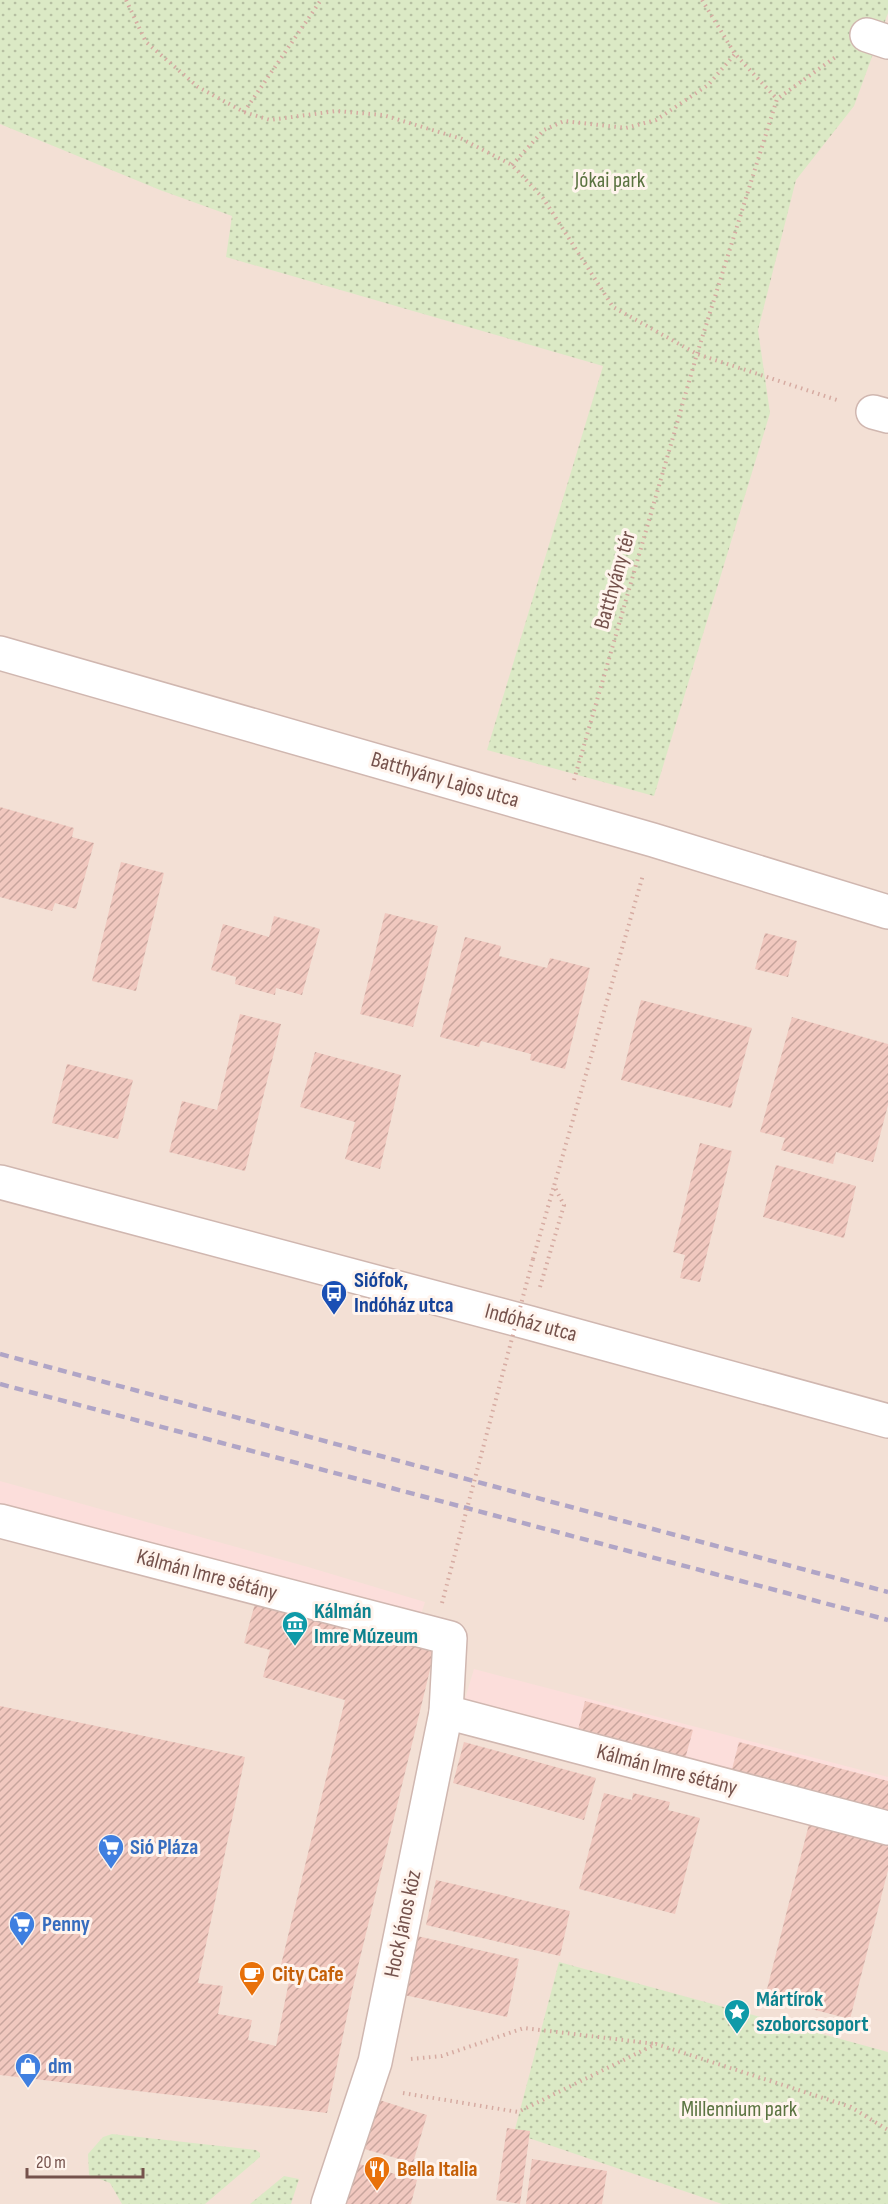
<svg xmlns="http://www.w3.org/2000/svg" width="888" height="2204" font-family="'Sofia Sans Condensed',sans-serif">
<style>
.residential{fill:#f3e0d5}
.commercial{fill:#fcdedb}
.green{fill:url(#green-dots)}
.building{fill:url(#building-hatch)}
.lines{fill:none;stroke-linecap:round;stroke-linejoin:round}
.minor-casing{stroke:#d0b7b0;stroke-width:36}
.path{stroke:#d6aba2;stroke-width:4;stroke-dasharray:1.5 4.5;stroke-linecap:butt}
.minor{stroke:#fff;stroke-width:33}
.rail{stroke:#b0a5c6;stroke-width:4.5;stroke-dasharray:9 6;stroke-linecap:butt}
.path-bridge{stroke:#d6aba2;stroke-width:4;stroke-dasharray:1.5 4.5;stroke-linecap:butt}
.labels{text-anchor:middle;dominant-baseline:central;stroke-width:6;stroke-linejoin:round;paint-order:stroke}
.park-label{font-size:22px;fill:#5b7441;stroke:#fff4ed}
.street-label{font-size:22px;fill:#75524c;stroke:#fff4ed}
.transit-label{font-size:22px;font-weight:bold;fill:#164399;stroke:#fff4ed;text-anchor:start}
.culture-label{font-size:22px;font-weight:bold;fill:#0d838f;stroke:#fff4ed;text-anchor:start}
.shop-label{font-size:22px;font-weight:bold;fill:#366cbe;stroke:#fff4ed;text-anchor:start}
.food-label{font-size:22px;font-weight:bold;fill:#c56008;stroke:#fff4ed;text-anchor:start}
</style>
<defs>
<pattern id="green-dots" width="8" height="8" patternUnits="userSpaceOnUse" patternTransform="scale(1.5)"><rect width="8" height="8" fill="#dbe9c5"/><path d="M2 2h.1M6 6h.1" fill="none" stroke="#b6bfa2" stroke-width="1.8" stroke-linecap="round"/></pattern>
<pattern id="building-hatch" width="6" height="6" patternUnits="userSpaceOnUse" patternTransform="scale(1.5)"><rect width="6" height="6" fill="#f1c8bf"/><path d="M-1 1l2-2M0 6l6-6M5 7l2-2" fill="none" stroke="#c8a59d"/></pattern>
</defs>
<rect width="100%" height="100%" fill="#fcefe7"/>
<rect class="residential" x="0" y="0" width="888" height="2204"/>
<g class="commercial">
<polygon points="0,1481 308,1567 425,1602 413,1638 0,1533"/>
<polygon points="474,1669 888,1777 888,1841 455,1732"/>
</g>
<g class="green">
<polygon points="0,0 888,0 888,13 854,106 796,180 758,330 770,413 654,796 487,750 603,366 226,257 232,216 160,190 0,124"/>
<polygon points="559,1962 888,2052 888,2204 722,2204 514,2133"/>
<polygon points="112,2134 256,2150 260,2153 260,2157 205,2204 122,2204 110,2183 89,2175 88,2154 103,2137"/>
<polygon points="284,2176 299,2179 291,2204 250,2204"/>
</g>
<g class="building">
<polygon points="0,807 74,828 72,837 94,843 76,909 55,903 52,911 0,897"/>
<polygon points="121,862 164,873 136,991 92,981"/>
<polygon points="385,913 438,926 413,1027 360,1014"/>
<polygon points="274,916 320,929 302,995 276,988 275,995 235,984 236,977 211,970 223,924 269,937"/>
<polygon points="765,933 797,941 788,977 755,969"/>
<polygon points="465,937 501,946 499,956 547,968 550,958 590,968 565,1069 530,1060 531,1054 481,1041 479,1047 440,1037"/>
<polygon points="641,1000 752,1028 731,1108 621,1080"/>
<polygon points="240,1014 281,1024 245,1171 169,1152 182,1101 217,1110"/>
<polygon points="792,1017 888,1044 888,1105 873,1162 836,1152 833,1164 781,1150 785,1138 760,1132"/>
<polygon points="315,1052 401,1075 380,1169 345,1159 355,1122 300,1107"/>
<polygon points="67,1064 133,1080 118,1139 52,1123"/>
<polygon points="700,1143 732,1151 700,1282 680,1278 685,1255 673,1252"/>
<polygon points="776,1165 856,1186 844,1238 763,1217"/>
<polygon points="256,1600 436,1645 353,1987 327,2113 0,2075 0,1706 245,1757 198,1983 223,1986 218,2014 252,2020 248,2040 276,2046 291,1971 280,1969 345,1700 263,1677 270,1650 244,1643"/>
<polygon points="585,1701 693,1730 685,1759 578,1730"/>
<polygon points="464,1742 596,1778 584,1820 453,1783"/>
<polygon points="739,1742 888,1781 888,1813 731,1773"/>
<polygon points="604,1793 632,1800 633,1793 670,1802 668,1810 700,1818 675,1914 579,1889"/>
<polygon points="809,1824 888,1844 888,1870 850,2019 765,1997"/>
<polygon points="436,1880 570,1911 560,1956 426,1925"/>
<polygon points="417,1936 519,1959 507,2017 404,1995"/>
<polygon points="376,2099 427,2115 413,2163 361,2148"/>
<polygon points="507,2128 530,2131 520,2204 496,2200"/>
<polygon points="532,2159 607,2171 602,2204 526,2204"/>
<polygon points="348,2161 417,2180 411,2204 336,2204"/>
</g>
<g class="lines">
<g class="minor-casing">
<g id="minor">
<polyline points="867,35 888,42"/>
<polyline points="873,412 888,416"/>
<polyline points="0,653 653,840 888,912"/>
<polyline points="0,1182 530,1323 888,1421"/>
<polyline points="0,1521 450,1638 446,1712 375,2062 328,2204"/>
<polyline points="446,1712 888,1828"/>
</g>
</g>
<g class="path">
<polyline points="126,0 146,42 198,87 244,112 270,120 336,111 383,115 462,139 512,165 543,198 613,307 697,354 840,401"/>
<polyline points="702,0 735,54 777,99"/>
<polyline points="244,112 321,0"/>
<polyline points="512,165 544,130 564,121 626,128 656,120 708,85 735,54"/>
<polyline points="574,780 697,354 777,99 837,56"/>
<polyline points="533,1259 554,1186"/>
<polyline points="540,1287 564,1205 554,1186 643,875"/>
<polyline points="411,2059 442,2056 524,2028 656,2044"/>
<polyline points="403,2093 518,2112 656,2044 851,2107 888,2130"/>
</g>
<use href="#minor" class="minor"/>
<g class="rail">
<polyline points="0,1354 888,1592"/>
<polyline points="0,1384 888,1620"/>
</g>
<polyline class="path-bridge" points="442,1603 533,1259"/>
</g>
<defs>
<g id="bus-pin" transform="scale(1.35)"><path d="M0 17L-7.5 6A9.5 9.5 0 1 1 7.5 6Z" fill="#1a4fb4" stroke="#fff4ed"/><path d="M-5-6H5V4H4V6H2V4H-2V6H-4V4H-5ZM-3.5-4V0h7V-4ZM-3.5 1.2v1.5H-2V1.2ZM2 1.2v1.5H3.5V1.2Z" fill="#fff"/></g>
<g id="museum-pin" transform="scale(1.35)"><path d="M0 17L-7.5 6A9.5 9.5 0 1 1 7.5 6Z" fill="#0f9aa8" stroke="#fff4ed"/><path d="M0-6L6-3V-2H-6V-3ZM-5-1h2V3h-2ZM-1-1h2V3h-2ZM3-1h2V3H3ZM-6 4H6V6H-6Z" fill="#fff"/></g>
<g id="supermarket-pin" transform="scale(1.35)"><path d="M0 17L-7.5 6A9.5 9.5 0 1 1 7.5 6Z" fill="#3f7fe0" stroke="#fff4ed"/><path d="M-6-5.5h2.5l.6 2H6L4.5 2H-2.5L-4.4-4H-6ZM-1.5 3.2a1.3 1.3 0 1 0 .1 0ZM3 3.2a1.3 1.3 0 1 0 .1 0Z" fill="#fff"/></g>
<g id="cafe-pin" transform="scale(1.35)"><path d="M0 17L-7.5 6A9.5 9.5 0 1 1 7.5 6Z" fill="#e8710a" stroke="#fff4ed"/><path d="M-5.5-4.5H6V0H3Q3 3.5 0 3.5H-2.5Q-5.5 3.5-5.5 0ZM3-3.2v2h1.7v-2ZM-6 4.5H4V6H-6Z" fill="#fff"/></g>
<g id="sight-pin" transform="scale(1.35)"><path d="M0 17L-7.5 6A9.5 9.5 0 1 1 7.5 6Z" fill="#0f9aa8" stroke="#fff4ed"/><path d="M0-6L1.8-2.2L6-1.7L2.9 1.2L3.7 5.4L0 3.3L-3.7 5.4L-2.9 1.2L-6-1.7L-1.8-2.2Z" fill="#fff"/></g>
<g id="shop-pin" transform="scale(1.35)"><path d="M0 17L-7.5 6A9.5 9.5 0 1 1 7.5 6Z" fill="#3f7fe0" stroke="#fff4ed"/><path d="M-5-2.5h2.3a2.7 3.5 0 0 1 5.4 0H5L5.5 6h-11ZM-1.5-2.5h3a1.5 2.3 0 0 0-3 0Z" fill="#fff"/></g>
<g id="restaurant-pin" transform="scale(1.35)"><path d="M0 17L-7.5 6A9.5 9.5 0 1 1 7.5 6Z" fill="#e8710a" stroke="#fff4ed"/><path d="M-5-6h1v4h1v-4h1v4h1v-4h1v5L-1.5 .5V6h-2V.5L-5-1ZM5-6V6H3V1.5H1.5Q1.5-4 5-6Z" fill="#fff"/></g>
</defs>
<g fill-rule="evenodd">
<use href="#bus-pin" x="334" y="1293"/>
<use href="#museum-pin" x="295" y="1624"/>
<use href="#supermarket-pin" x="111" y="1847"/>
<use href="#supermarket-pin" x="22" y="1924"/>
<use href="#cafe-pin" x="252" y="1974"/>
<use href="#sight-pin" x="737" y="2012"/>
<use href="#shop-pin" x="28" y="2066"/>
<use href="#restaurant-pin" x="377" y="2169"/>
</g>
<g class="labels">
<g class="park-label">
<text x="610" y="180">Jókai park</text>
<text x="739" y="2109">Millennium park</text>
</g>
<g class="street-label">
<text transform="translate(615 580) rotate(-74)">Batthyány tér</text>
<text transform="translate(445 780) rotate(16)">Batthyány Lajos utca</text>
<text transform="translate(531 1323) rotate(15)">Indóház utca</text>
<text transform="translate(207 1575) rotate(15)">Kálmán Imre sétány</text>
<text transform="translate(667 1770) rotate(15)">Kálmán Imre sétány</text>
<text transform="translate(403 1924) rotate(-78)">Hock János köz</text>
</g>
<g class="transit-label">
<text x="354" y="1280">Siófok,<tspan x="354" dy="25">Indóház utca</tspan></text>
</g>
<g class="culture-label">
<text x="314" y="1611">Kálmán<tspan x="314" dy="25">Imre Múzeum</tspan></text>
<text x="756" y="1999">Mártírok<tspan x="756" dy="25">szoborcsoport</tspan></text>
</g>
<g class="shop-label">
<text x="130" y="1847">Sió Pláza</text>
<text x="42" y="1924">Penny</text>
<text x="48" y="2066">dm</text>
</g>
<g class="food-label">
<text x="272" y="1974">City Cafe</text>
<text x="397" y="2169">Bella Italia</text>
</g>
</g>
<path d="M27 2168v9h116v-9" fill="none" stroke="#75524c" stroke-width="3"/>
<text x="36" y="2168" font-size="18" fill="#75524c" stroke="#fff4ed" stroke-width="4.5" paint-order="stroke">20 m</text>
</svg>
